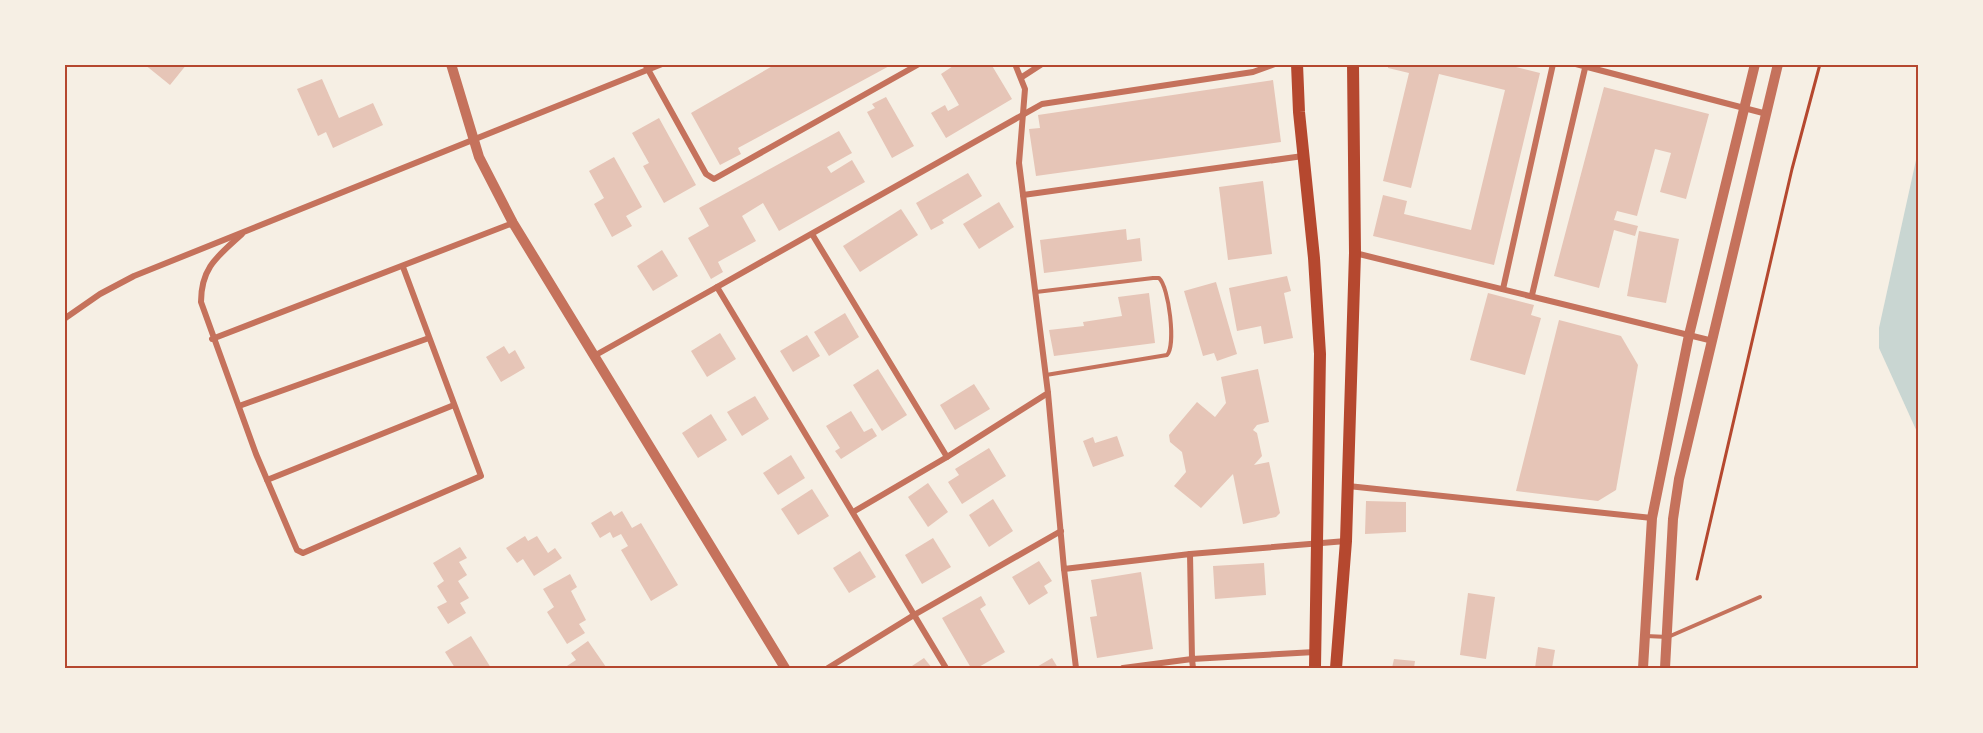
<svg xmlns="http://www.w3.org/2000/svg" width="1983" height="733" font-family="Mulish,sans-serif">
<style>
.water{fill:#c9d6d2}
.building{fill:#e6c5b7}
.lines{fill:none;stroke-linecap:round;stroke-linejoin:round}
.path{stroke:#b5482f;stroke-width:3}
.service{stroke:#c5725c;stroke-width:4}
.minor{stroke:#c5725c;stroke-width:6}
.tertiary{stroke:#c5725c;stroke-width:10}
.primary{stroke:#b5482f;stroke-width:12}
.neatline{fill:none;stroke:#b5482f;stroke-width:2}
</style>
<rect width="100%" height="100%" fill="#f6efe4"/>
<polygon class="water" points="1918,151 1918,434 1879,348 1879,328"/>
<g class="building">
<polygon points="144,64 187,64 170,85"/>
<polygon points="776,64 893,64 738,148 741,154 720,165 691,113"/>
<polygon points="956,64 991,64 1012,99 946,138 931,113 945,105 948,111 959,105 941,74"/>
<polygon points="1388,64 1504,64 1540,73 1494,265 1373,236 1383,195 1407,201 1404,214 1471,230 1505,90 1439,74 1411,188 1383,181 1409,73 1388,68"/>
<polygon points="322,79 339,118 373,103 383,125 333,148 326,132 318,136 297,89"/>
<polygon points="1273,80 1281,142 1036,176 1029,129 1040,128 1038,115"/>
<polygon points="1604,87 1709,114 1686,199 1660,192 1671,153 1655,149 1637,216 1617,211 1614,220 1638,226 1635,236 1614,230 1599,288 1554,276"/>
<polygon points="886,97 914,146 892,158 867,112 875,108 872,104"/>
<polygon points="659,118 696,185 664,203 643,166 649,163 632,133"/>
<polygon points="839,131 852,153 827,167 831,173 852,160 865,182 779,231 763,203 742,216 756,241 718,262 723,272 711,279 688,238 709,226 699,208"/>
<polygon points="614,157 642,207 626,216 632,226 612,237 594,204 604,198 589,171"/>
<polygon points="968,173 982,196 942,220 944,223 931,230 916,203"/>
<polygon points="1263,181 1272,254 1228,260 1219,187"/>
<polygon points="999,202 1014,227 979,249 963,224"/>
<polygon points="901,209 918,235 860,272 843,246"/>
<polygon points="1126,229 1127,240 1140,238 1142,261 1044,273 1040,240"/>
<polygon points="1639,231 1679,239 1666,303 1627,296"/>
<polygon points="662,250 678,276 653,291 637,266"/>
<polygon points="1287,276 1291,291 1284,293 1293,338 1264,344 1261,326 1237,331 1229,288"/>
<polygon points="1216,282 1237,354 1217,361 1214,353 1203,356 1184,291"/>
<polygon points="1149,293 1155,343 1054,356 1049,330 1084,326 1083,322 1122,316 1118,297"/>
<polygon points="1488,293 1534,305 1531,315 1541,318 1525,375 1470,360"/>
<polygon points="845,313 859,337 829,356 814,332"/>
<polygon points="1559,320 1621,336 1638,365 1616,490 1598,501 1516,491"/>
<polygon points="720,333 736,359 707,377 691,351"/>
<polygon points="807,335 820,356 793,372 780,351"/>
<polygon points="504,346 509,354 515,350 525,368 501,382 486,357"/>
<polygon points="878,369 907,415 882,431 853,385"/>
<polygon points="1258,369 1269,422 1257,425 1253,430 1257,433 1262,456 1254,465 1269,462 1280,513 1276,517 1243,524 1233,474 1201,508 1174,486 1186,472 1182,452 1170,442 1169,435 1197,402 1215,417 1226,403 1221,377"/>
<polygon points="974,384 990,409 955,430 940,405"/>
<polygon points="755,396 769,419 742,436 727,412"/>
<polygon points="851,411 864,432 872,428 877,436 841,459 835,451 840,448 826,426"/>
<polygon points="711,414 727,440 698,458 682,433"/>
<polygon points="1117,436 1124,456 1093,467 1083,441 1093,437 1095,443"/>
<polygon points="989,448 1006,476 962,504 948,482 959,475 955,469"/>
<polygon points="791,455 805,478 778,495 763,473"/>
<polygon points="928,483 948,512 928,527 908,497"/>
<polygon points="812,489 829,516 798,535 781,509"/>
<polygon points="993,499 1013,531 989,547 969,515"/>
<polygon points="1366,501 1406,502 1406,532 1365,534"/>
<polygon points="611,511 614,516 622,511 632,528 641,523 678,585 651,601 621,550 628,546 621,534 613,538 610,532 600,538 591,523"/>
<polygon points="525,536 528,541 537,536 548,553 555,548 562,558 534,576 523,559 517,563 506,548"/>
<polygon points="933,538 951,567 922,584 905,555"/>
<polygon points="460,547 467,558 459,562 467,575 458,581 469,598 460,603 466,613 448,624 437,607 447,602 437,586 444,581 433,563"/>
<polygon points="860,551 876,577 849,593 833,568"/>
<polygon points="1039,561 1052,581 1044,586 1048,593 1029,605 1012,577"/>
<polygon points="1264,563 1266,595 1215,599 1213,566"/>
<polygon points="1141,572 1153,649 1097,658 1090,617 1097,616 1091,580"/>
<polygon points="570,574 577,587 571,591 586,620 579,624 585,633 567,644 547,612 554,607 543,589"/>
<polygon points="1468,593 1495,597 1486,659 1460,655"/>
<polygon points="981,596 986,605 980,609 1005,652 977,668 971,668 942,618"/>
<polygon points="471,636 491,668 455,668 445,652"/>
<polygon points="588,641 606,667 564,668 576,660 571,653"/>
<polygon points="1538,647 1555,650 1552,668 1535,668"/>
<polygon points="924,658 932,668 909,668"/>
<polygon points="1052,658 1058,668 1035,668"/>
<polygon points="1394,659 1415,661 1414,668 1392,668"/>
</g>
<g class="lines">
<polyline class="path" points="1697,579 1792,169 1820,64"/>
<g class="service">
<path d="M1036,292L1153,278H1159C1169,287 1176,345 1167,355L1046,375"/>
<polyline points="1646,636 1668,637 1760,597"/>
</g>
<g class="minor">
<polyline points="645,64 706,174 714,179 919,64"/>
<polyline points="1576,64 1767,114"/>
<polyline points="1022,77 1042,64"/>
<polyline points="1023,195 1303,156"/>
<path d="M242,234C218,256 201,267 201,302L256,454L297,550L303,553L481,476L403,267"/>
<polyline points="812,234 947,457 1048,393 1019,163 1025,89 1015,64"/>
<polyline points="1355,253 1713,341"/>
<polyline points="717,287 1042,104 1253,72 1275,64"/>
<polyline points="1503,289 1553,64"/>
<polyline points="1532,295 1586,64"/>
<polyline points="64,319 100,294 134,276 662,64"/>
<polyline points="212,339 513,223"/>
<polyline points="594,356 717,287 946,668"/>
<polyline points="1048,393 1064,569 1190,554 1192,659 1315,652"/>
<polyline points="239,406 429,338"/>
<polyline points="267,480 454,405"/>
<polyline points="1348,486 1652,518"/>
<polyline points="853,512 947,457"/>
<polyline points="1190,554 1346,541"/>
<polyline points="1064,569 1076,668"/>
<polyline points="828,668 914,615 1061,531"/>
<polyline points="1123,668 1192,659 1193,668"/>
</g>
<g class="tertiary">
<polyline points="451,64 479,157 513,223 785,668"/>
<polyline points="1643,668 1652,518 1689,335 1755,64"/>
<polyline points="1665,668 1673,519 1679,479 1778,64"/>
</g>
<g class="primary">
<polyline points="1297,64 1299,112 1314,258 1320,354 1315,668"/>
<polyline points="1336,668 1346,541 1355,253 1353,64"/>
</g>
</g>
<rect width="1983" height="733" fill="none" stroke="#f6efe4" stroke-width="132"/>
<rect x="66" y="66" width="1851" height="601" class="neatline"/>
</svg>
